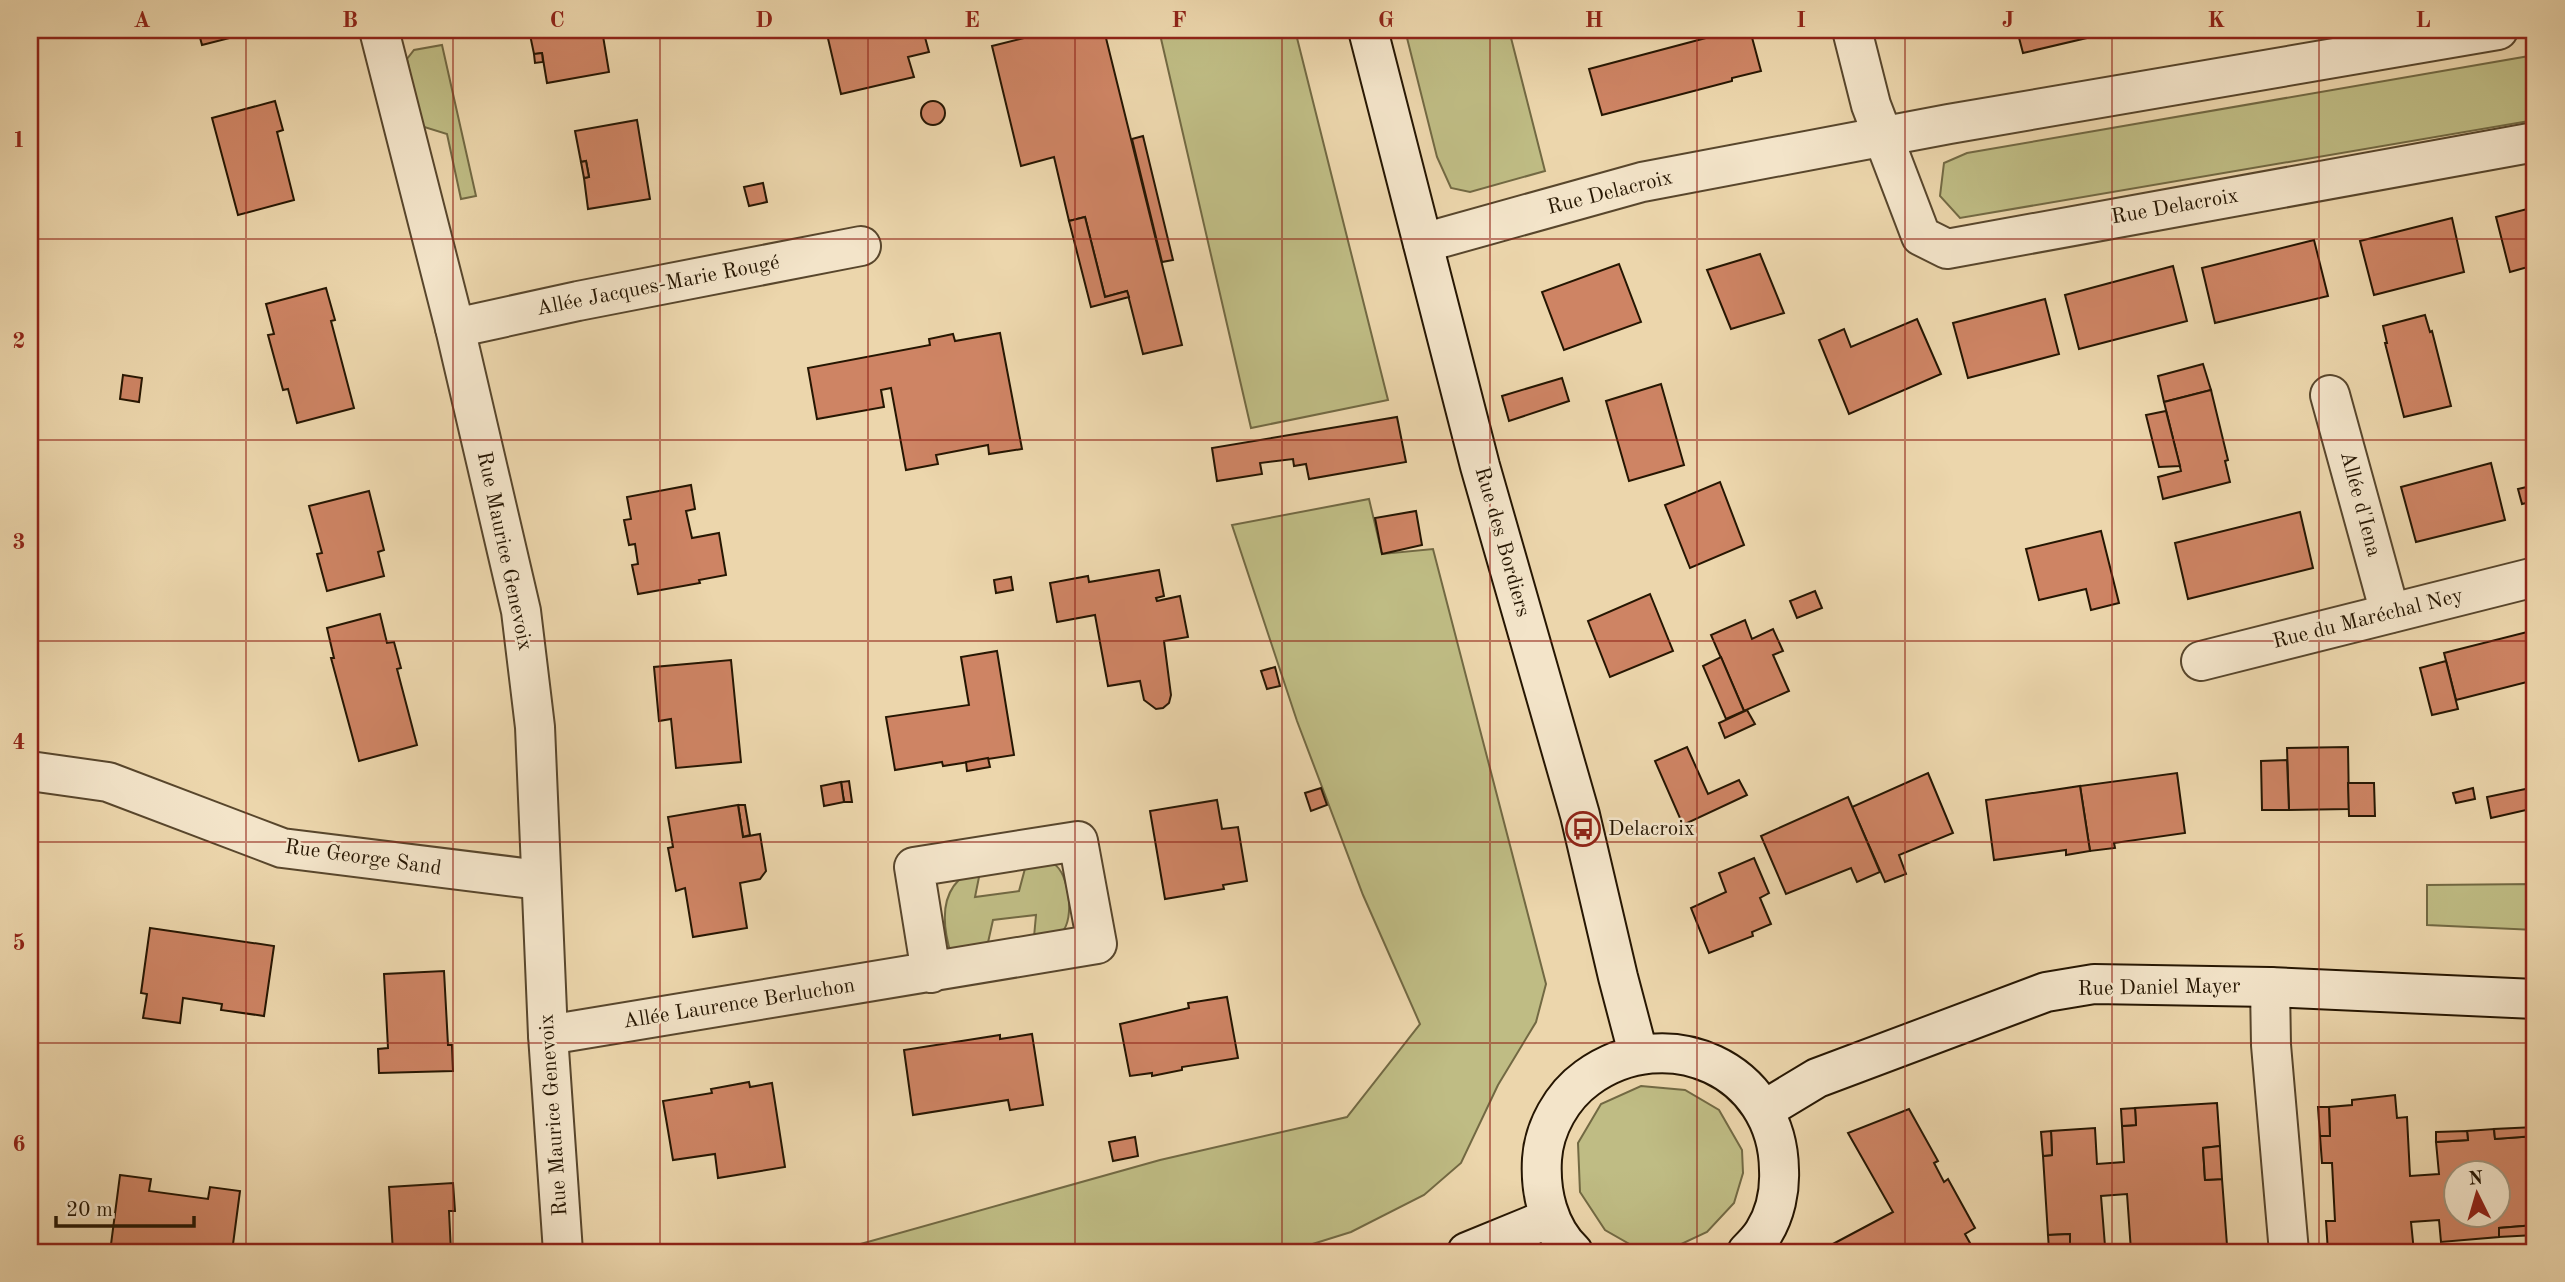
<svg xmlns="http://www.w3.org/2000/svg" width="2565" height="1282" font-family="'Old Standard TT',serif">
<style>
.green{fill:#bfbc84;stroke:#726943;stroke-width:2}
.building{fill:#ce8464;stroke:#261602;stroke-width:2;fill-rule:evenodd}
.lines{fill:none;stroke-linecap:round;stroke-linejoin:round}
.street-casing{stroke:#58462c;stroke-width:42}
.secondary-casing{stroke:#261602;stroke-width:42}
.street{stroke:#f3e4c9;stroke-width:38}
.secondary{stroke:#f3e4c9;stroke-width:38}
.grid{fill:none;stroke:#8f2418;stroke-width:2;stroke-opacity:0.55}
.labels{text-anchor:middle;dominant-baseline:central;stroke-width:5;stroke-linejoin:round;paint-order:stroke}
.street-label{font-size:21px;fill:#261602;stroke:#f3e4c9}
.poi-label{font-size:21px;fill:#261602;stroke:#f3e4c9;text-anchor:start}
.neatline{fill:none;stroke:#8f2418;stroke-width:2.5}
.grid-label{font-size:23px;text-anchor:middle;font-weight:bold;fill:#8f2418}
</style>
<rect width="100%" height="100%" fill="#ecd6ac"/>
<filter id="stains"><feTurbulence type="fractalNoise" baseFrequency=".00286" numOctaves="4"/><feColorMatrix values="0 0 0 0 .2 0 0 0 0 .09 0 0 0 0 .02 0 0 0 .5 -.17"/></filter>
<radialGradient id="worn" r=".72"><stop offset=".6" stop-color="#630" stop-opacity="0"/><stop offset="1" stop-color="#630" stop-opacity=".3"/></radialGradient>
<g class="green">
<polygon points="1159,30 1295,30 1388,400 1251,428"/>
<polygon points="1405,30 1509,30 1545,171 1470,192 1451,188 1437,157"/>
<polygon points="442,45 476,196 461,199 447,134 421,126 407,59 414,50"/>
<polygon points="2535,55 2535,120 1960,218 1940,196 1944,163 1967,153"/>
<polygon points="1369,499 1382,554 1433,549 1546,984 1536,1022 1498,1085 1461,1163 1424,1195 1351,1232 1287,1252 832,1252 1160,1160 1347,1117 1420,1024 1363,895 1297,721 1232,525"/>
<path d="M1027,861C1035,861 1047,859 1054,864C1069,873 1075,919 1062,932C1055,939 1041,944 1033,948L1036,915L993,920L985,956L951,954C940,918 940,881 981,867L975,897L1019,891Z"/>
<polygon points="2535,884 2535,930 2427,925 2427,885"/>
<polygon points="1641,1086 1685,1090 1719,1110 1742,1150 1743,1173 1734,1203 1707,1232 1675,1247 1633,1246 1605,1230 1580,1192 1578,1143 1601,1104"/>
</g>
<g class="building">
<polygon points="198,30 261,30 202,45"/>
<polygon points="529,30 602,30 609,72 547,83 542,53 534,54"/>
<polygon points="826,30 923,30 929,52 908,57 914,77 841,94"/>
<polygon points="1022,30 1104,30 1182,345 1143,354 1127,291 1105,297 1085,217 1069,221 1054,157 1021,166 992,46 1024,38"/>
<polygon points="1750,30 1761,71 1732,78 1732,81 1602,115 1589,69 1721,34 1722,37"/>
<polygon points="2017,30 2121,30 2023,53"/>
<polygon points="542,53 543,62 535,63 534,54"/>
<polygon points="275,101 283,130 277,132 294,200 238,215 212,118"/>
<circle cx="933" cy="113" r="12"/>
<polygon points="637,120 650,199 588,209 584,178 589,177 586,161 581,162 575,131"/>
<polygon points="1143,136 1173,260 1162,262 1132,139"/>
<polygon points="586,161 589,177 584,178 581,162"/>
<polygon points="763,183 767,202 749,206 744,187"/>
<polygon points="2535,207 2535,265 2510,272 2496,217"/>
<polygon points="1085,217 1105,297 1127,291 1129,297 1091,307 1069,221"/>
<polygon points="2452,218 2464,272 2374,295 2360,241"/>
<polygon points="2314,240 2328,296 2215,323 2202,268"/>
<polygon points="1760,254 1784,313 1731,329 1707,270"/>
<polygon points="1619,264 1641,322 1564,350 1542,292"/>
<polygon points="2173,266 2187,321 2079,349 2065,295"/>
<polygon points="326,288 335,320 331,321 354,408 297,423 288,389 283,390 268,335 274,334 266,304"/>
<polygon points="2045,299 2059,354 1968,378 1953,323"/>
<polygon points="2425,315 2430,332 2432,331 2451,406 2404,417 2385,343 2387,343 2383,326"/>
<polygon points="1917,319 1941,374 1849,414 1819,340 1844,329 1851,347"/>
<polygon points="1000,333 1022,449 989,454 988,445 936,455 938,464 906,470 891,388 881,390 884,407 817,419 808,368 930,345 929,339 953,334 955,341"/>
<polygon points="2203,364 2211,390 2164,402 2158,376"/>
<polygon points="123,375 142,378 139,402 120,399"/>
<polygon points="1562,378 1569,401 1509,421 1502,396"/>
<polygon points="1661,384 1684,465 1629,481 1606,401"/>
<polygon points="2211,390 2228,460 2225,461 2230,482 2163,499 2158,477 2181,471 2164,402"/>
<polygon points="2166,411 2180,466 2159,467 2146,415"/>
<polygon points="1397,417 1406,462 1309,479 1306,464 1294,466 1293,459 1260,463 1262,474 1217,481 1212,448"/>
<polygon points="2491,463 2505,520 2416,542 2401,487"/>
<polygon points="1720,482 1744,545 1690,568 1665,505"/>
<polygon points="691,485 695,509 686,511 692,538 719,533 726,575 699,580 700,583 638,594 632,565 638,564 635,544 629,545 624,520 631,519 627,497"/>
<polygon points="2535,485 2535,501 2522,504 2518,489"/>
<polygon points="369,491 384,550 378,552 384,576 327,591 317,554 322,553 309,506"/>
<polygon points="1416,511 1422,545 1382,554 1375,518"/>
<polygon points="2300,512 2313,568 2188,599 2175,543"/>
<polygon points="2101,531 2119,603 2091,610 2086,589 2039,600 2026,549"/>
<polygon points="1159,570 1164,596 1156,598 1157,601 1180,596 1188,637 1164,641 1171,695 1169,703 1163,708 1156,709 1144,700 1140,681 1108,686 1095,615 1057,622 1050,583 1088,576 1089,582"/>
<polygon points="1011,577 1013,590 996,593 994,580"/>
<polygon points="30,586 37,587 31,662 30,662"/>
<polygon points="1815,591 1822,608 1797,618 1790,601"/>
<polygon points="1650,594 1673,651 1610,677 1588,621"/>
<polygon points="380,614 387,643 394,642 401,668 397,669 417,745 359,761 331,658 334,658 327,628"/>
<polygon points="1745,620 1752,639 1773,629 1783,651 1773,655 1789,691 1744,711 1711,635"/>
<polygon points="2535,630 2535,680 2456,700 2444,653"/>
<polygon points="997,651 1014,755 943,766 942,762 895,770 886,717 969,705 961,657"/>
<polygon points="1721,657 1744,711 1726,719 1703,666"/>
<polygon points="731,660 741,762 676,768 671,719 659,721 654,667"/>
<polygon points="2446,661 2458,709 2432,715 2420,668"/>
<polygon points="1275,667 1280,686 1267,689 1261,671"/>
<polygon points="1747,710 1755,724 1725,738 1719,723"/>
<polygon points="1687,747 1708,794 1739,780 1747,795 1683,825 1655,761"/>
<polygon points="2348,747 2349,809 2289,810 2287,748"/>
<polygon points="988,758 990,767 967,771 966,762"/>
<polygon points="2287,760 2289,810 2262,810 2261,761"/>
<polygon points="1928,773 1953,833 1899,855 1906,874 1885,882 1852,807"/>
<polygon points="2177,773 2185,833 2114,843 2115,848 2090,851 2080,786"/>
<polygon points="849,781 852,802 844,802 841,782"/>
<polygon points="841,782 844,802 824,806 821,786"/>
<polygon points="2348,783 2374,783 2375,816 2349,816"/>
<polygon points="2080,786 2090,851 2066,855 2066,850 1994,860 1986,800"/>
<polygon points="2535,787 2535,808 2491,818 2487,797"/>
<polygon points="1321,788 1327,805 1311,811 1305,793"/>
<polygon points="2473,788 2475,799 2456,803 2453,793"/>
<polygon points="1848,797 1880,872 1857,882 1851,868 1786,894 1761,836"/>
<polygon points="1217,800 1222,829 1238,827 1247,881 1223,885 1224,889 1165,899 1150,811"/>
<polygon points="738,805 745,805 750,835 743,837"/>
<polygon points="738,805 743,837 760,834 766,871 760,879 740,883 747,928 693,937 685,888 676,891 668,848 673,847 668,817"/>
<polygon points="1754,858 1769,893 1760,898 1771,924 1752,932 1753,936 1709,953 1691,908 1726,892 1719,873"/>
<polygon points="150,928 274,946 264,1016 221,1010 222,1004 183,998 180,1023 143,1018 147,994 141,993"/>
<polygon points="444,971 448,1045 452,1045 453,1071 379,1073 378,1049 388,1048 384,974"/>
<polygon points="1227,997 1238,1058 1182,1067 1182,1070 1152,1076 1152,1073 1130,1076 1120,1024 1189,1008 1188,1003"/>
<polygon points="1032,1034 1043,1105 1010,1110 1008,1100 913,1115 904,1050 1000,1035 1000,1039"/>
<polygon points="749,1082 750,1087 772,1083 785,1167 718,1178 715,1154 673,1160 663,1101 712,1093 711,1089"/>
<path d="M2395,1095L2397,1118L2407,1117L2410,1176L2439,1174L2436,1142L2468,1140L2467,1131L2494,1129L2495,1139L2535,1136V1225L2499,1228V1237L2441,1242L2439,1220L2411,1222L2414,1252H2328L2326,1221H2335L2332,1163H2322L2320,1136H2330L2329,1107L2352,1105V1100ZM2456,1174H2498V1216H2456Z"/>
<polygon points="2217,1103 2220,1146 2203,1148 2205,1180 2222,1179 2227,1245 2218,1246 2218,1252 2131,1251 2127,1194 2101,1196 2105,1246 2070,1248 2070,1234 2048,1235 2043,1156 2052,1155 2051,1131 2095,1128 2097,1164 2124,1162 2122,1126 2136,1125 2135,1108"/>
<polygon points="2318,1107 2329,1107 2330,1136 2320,1136"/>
<polygon points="2135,1108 2136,1125 2122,1126 2121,1109"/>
<polygon points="1909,1109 1938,1161 1934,1163 1944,1182 1948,1179 1975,1228 1965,1234 1975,1252 1835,1252 1831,1245 1893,1212 1848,1133"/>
<polygon points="2535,1127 2535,1136 2495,1139 2494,1129"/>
<polygon points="2051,1131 2052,1155 2043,1156 2041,1132"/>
<polygon points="2467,1131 2468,1140 2436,1142 2436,1132"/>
<polygon points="1135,1137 1138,1156 1113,1161 1109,1142"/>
<polygon points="2220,1146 2222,1179 2205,1180 2203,1148"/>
<polygon points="120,1175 151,1179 149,1191 208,1199 210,1187 240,1191 232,1252 110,1252"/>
<polygon points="453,1183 455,1211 449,1211 451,1252 393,1252 389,1187"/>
<polygon points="2535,1225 2535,1235 2499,1237 2499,1228"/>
<polygon points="2070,1234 2070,1248 2049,1250 2048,1235"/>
<rect x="2218" y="1246" width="13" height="6"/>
</g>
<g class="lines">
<g class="street-casing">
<g id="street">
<polyline points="379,30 455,328 521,611 535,727 548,1035 563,1252"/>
<polyline points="1852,30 1871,105 1921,236 1947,249 2535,142"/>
<polyline points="1423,243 1642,182 1949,124 2498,30"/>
<polyline points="455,328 578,301 861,246"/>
<polyline points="2330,395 2390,613"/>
<polyline points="2201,661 2535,577"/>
<polyline points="30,771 108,782 282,848 540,880"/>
<polyline points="2270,987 2271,1045 2289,1252"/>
<polyline points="548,1035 1097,944 1078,841 914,867 931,973"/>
</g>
</g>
<g class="secondary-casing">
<g id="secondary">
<polyline points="1368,30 1480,466 1580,815 1618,977 1638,1053"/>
<polyline points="1764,1110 1817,1078 2046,992 2094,984 2270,987 2535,999"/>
<polyline points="1467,1252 1550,1218"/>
<path d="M1573,1252C1548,1228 1540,1192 1542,1159C1544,1128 1562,1096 1587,1078C1667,1020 1778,1069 1779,1170C1780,1191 1775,1214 1764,1232C1760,1239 1753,1246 1747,1252"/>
</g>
</g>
<use href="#street" class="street"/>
<use href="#secondary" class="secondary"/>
</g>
<path class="grid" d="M246,30V1252M453,30V1252M660,30V1252M868,30V1252M1075,30V1252M1282,30V1252M1490,30V1252M1697,30V1252M1905,30V1252M2112,30V1252M2319,30V1252M30,239H2535M30,440H2535M30,641H2535M30,842H2535M30,1043H2535"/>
<defs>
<g id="bus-ring" transform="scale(1.75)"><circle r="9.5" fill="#f3e4c9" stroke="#8f2418" stroke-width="1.5"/><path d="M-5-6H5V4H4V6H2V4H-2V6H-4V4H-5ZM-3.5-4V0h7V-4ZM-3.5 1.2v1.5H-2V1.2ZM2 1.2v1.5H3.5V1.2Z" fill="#8f2418"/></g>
</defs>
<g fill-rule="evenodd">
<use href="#bus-ring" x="1583" y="829"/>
</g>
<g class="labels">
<g class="street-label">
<text transform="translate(1610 193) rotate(-14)">Rue Delacroix</text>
<text transform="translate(2175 207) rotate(-10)">Rue Delacroix</text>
<text transform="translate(658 286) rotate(-11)">Allée Jacques-Marie Rougé</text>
<text transform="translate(2360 504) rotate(75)">Allée d'Iena</text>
<text transform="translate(1502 542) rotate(74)">Rue des Bordiers</text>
<text transform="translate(504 551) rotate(78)">Rue Maurice Genevoix</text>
<text transform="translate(2368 619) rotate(-14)">Rue du Maréchal Ney</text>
<text transform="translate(363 858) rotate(8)">Rue George Sand</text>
<text transform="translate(2159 988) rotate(-1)">Rue Daniel Mayer</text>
<text transform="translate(739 1004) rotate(-9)">Allée Laurence Berluchon</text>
<text transform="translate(554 1115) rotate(-94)">Rue Maurice Genevoix</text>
</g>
<g class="poi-label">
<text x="1608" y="829">Delacroix</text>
</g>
</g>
<rect width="2565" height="1282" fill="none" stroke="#ecd6ac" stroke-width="77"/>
<g transform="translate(2477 1194) rotate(355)"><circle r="33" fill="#f3e4c9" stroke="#a19279" stroke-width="2"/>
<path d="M0-5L12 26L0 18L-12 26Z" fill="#8f2418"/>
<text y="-10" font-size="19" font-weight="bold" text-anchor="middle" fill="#261602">N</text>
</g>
<path d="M56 1216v10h138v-10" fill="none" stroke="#261602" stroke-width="3.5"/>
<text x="66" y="1216" font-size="21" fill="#261602" stroke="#f3e4c9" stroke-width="5" paint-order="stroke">20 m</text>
<rect x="38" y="38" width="2488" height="1206" class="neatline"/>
<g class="grid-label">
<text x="142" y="27">A</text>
<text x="350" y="27">B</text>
<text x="557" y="27">C</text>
<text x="764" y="27">D</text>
<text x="972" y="27">E</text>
<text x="1179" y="27">F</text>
<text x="1386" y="27">G</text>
<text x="1594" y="27">H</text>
<text x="1801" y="27">I</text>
<text x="2008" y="27">J</text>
<text x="2216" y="27">K</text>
<text x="2423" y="27">L</text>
<text x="19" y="147">1</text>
<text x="19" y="348">2</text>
<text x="19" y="549">3</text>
<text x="19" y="749">4</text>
<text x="19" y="950">5</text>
<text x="19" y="1151">6</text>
</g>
<rect width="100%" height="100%" filter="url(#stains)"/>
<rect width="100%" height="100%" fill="url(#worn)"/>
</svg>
